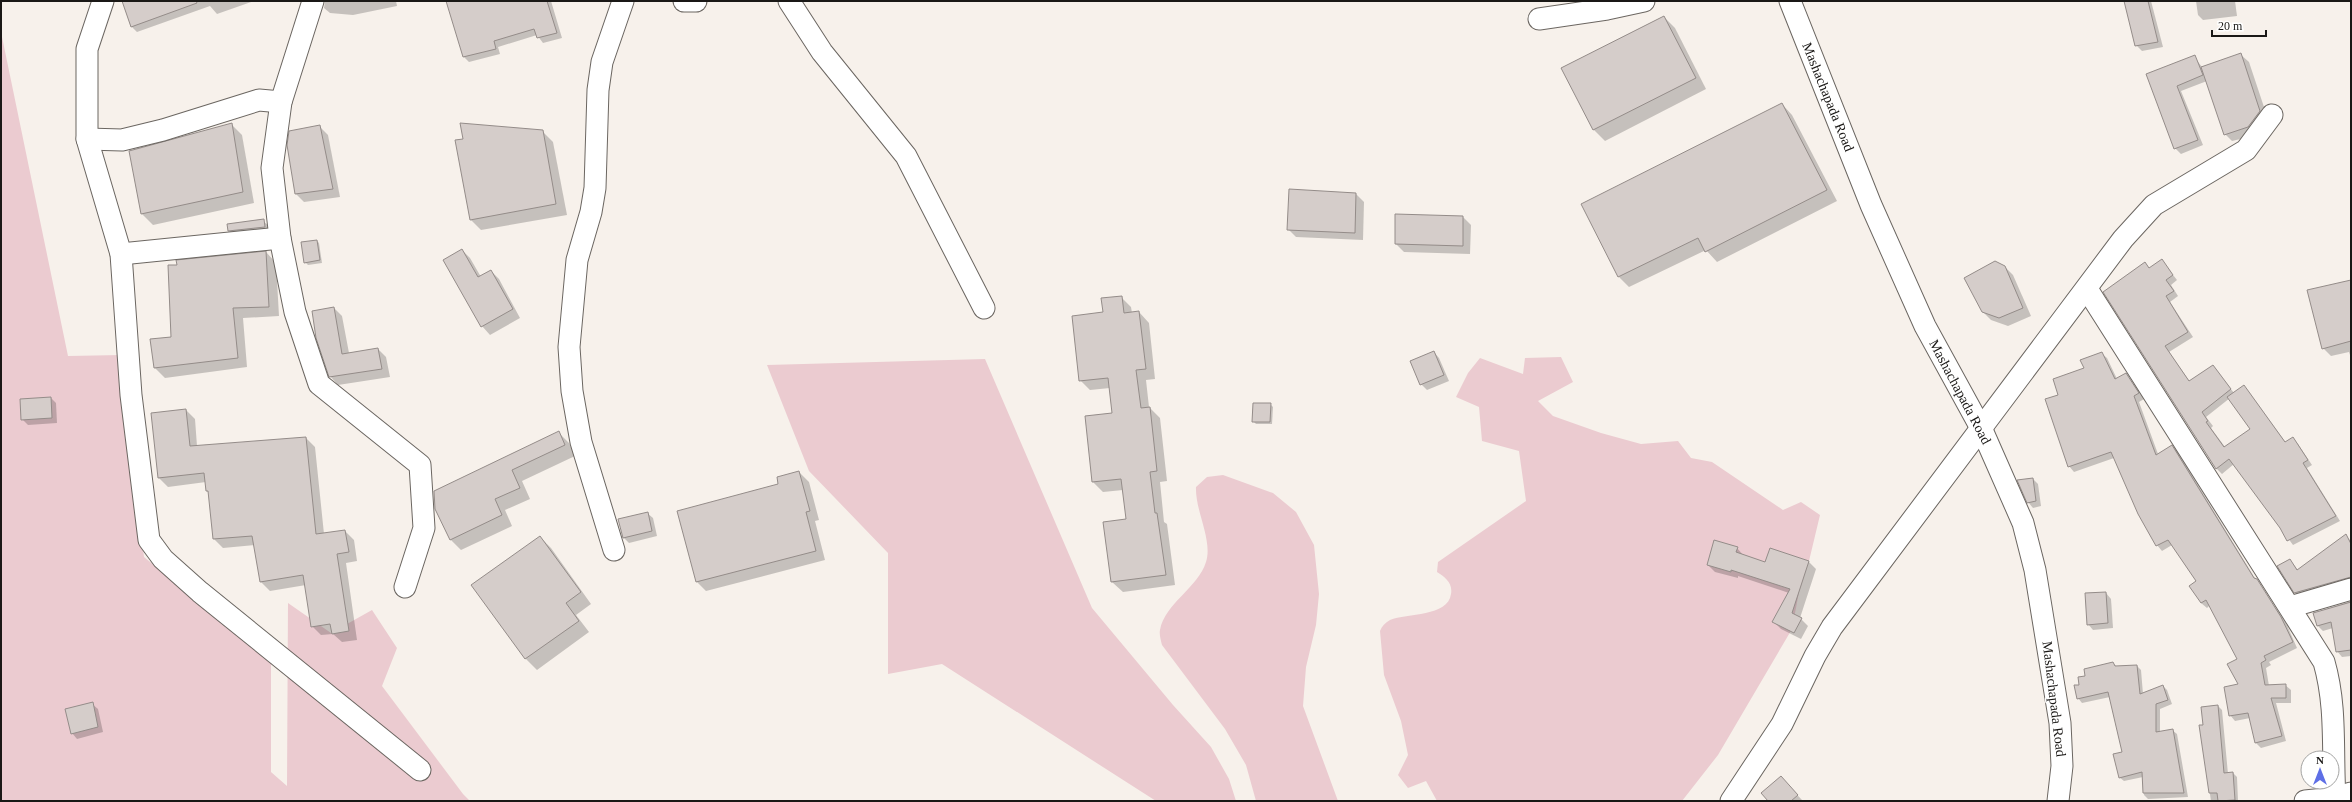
<svg xmlns="http://www.w3.org/2000/svg" width="2352" height="802" font-family="'Times New Roman',serif">
<style>
.green{fill:#ebcbd0}
.shadow{fill:#0003;fill-rule:evenodd}
.building{fill:#d5cdca;stroke:#948c89}
.lines{fill:none;stroke-linecap:round;stroke-linejoin:round}
.minor-casing{stroke:#6b6661;stroke-width:23}
.minor{stroke:#fff;stroke-width:21}
.labels{text-anchor:middle;dominant-baseline:central;stroke-width:3;stroke-linejoin:round;paint-order:stroke}
.street-label{font-size:14px;fill:#1a1816;stroke:#fff}
</style>
<rect width="100%" height="100%" fill="#f7f1eb"/>
<g class="green">
<polygon points="1,32 68,356 121,355 144,557 271,661 271,772 287,786 288,603 331,633 372,610 397,648 382,686 463,794 470,801 1,801"/>
<path d="M1561,357L1573,382L1538,401L1553,416L1601,433L1641,444L1678,441L1691,458L1712,462L1783,510L1801,502L1820,515L1809,561L1799,592L1792,629L1718,755L1682,801H1437L1426,781L1408,788L1398,775L1408,755L1401,721L1384,675L1380,631C1382,626 1385,623 1390,620C1407,613 1448,617 1451,594C1453,583 1445,577 1437,572L1438,562L1526,501L1519,451L1482,441L1479,407L1456,397L1468,373L1480,358L1523,374L1525,358Z"/>
<polygon points="985,359 1092,608 1173,705 1211,747 1229,779 1236,801 1156,801 942,664 888,674 888,553 809,471 767,365"/>
<path d="M1223,475L1273,493L1296,512L1314,545L1319,594L1316,625L1306,667L1303,706L1338,801H1256L1246,765L1225,729L1162,645C1161,641 1159,634 1160,630C1165,603 1198,588 1206,562C1213,540 1195,511 1196,487L1207,477Z"/>
</g>
<g class="shadow">
<polygon points="123,1 254,1 217,14 210,6 137,32 131,26"/>
<polygon points="325,1 396,1 397,6 353,15 330,13 324,8"/>
<polygon points="448,1 551,1 562,38 543,43 537,35 498,47 500,54 469,62 464,57"/>
<polygon points="2124,1 2151,1 2163,47 2142,51 2136,45"/>
<polygon points="2196,1 2235,1 2237,16 2203,20 2198,15"/>
<polygon points="1664,17 1675,28 1706,89 1605,141 1594,130 1562,68"/>
<polygon points="2240,54 2249,62 2268,119 2257,135 2232,141 2224,133 2207,81 2181,91 2203,145 2181,154 2175,148 2148,75 2195,58 2202,67"/>
<polygon points="1782,104 1792,115 1837,201 1717,262 1706,250 1629,287 1619,277"/>
<polygon points="231,124 242,135 254,203 153,225 142,214"/>
<polygon points="319,126 328,135 340,197 304,202 296,194 288,145"/>
<polygon points="542,131 553,142 567,215 481,230 471,220"/>
<polygon points="1290,190 1356,194 1364,202 1363,240 1296,237 1288,229"/>
<polygon points="1463,217 1471,225 1470,254 1404,252 1396,244"/>
<polygon points="263,221 269,226 269,233 235,236 229,231"/>
<polygon points="317,241 319,243 322,263 308,265 305,262"/>
<polygon points="462,250 470,258 481,277 491,271 499,279 520,318 490,335 482,326"/>
<polygon points="266,252 276,263 279,316 243,318 247,367 165,378 155,368 152,340 172,337"/>
<path d="M2162,261L2177,280L2171,285L2178,296L2170,302L2193,337L2169,352L2190,382L2213,366L2234,393L2244,386L2286,443L2293,439L2298,444L2312,465L2307,468L2340,521L2293,545L2234,464L2222,474L2217,469L2104,292L2145,263L2150,269ZM2230,398L2251,429L2225,447L2211,428L2213,426L2206,417Z"/>
<polygon points="2005,267 2013,275 2031,316 2008,326 1991,320 1983,312"/>
<polygon points="2351,281 2351,358 2349,352 2331,356 2323,348"/>
<polygon points="1121,297 1131,307 1132,313 1139,312 1149,323 1155,379 1146,380 1149,407 1160,418 1167,481 1160,482 1164,522 1167,524 1175,585 1123,592 1112,582 1104,523 1128,520 1123,490 1103,492 1093,482 1113,414 1110,388 1090,390 1080,380 1104,313"/>
<polygon points="334,308 342,316 349,353 378,349 386,357 390,377 338,385 330,376"/>
<polygon points="1434,352 1439,358 1449,381 1427,390 1421,384 1412,361"/>
<polygon points="2101,353 2107,358 2117,379 2126,374 2144,399 2139,402 2158,454 2172,446 2177,451 2256,580 2286,623 2297,648 2269,662 2271,665 2266,668 2269,686 2285,685 2291,690 2291,703 2276,703 2286,741 2261,748 2256,743 2250,718 2235,721 2230,715 2240,685 2238,659 2210,605 2207,608 2201,603 2197,582 2172,545 2162,551 2157,545 2114,458 2074,472 2069,466 2059,395"/>
<polygon points="51,398 56,403 57,423 28,425 22,419"/>
<polygon points="1270,404 1273,407 1272,424 1256,424 1253,421"/>
<polygon points="186,410 195,419 197,446 306,438 315,447 324,534 345,531 354,540 357,561 346,563 357,640 342,642 333,634 321,635 312,626 306,585 270,591 261,582 255,545 223,548 214,539 210,494 207,491 206,482 168,487 159,478"/>
<polygon points="559,433 569,443 575,456 522,481 530,499 505,510 512,526 461,550 450,539 436,508"/>
<polygon points="799,472 809,482 819,520 815,521 825,560 706,591 697,582 780,485"/>
<polygon points="2033,479 2038,484 2041,506 2033,508 2028,502"/>
<polygon points="647,513 653,518 657,536 629,543 624,538 620,520"/>
<polygon points="2346,536 2351,541 2351,583 2301,598 2295,593 2290,560 2298,570"/>
<polygon points="540,537 551,548 591,604 576,615 589,632 537,670 526,659 473,586"/>
<polygon points="1737,548 1744,556 1766,563 1771,549 1809,562 1816,569 1800,618 1808,626 1801,639 1781,629 1774,622 1789,593 1738,576 1738,578 1715,572 1708,565"/>
<polygon points="2106,593 2111,599 2113,628 2093,630 2088,624"/>
<polygon points="2351,601 2351,656 2342,657 2337,651 2333,628 2323,631 2318,626 2314,613"/>
<polygon points="2113,663 2117,667 2137,666 2141,670 2143,694 2163,686 2167,690 2172,704 2160,709 2160,732 2172,730 2177,734 2188,797 2148,799 2144,795 2143,777 2124,781 2119,777 2123,752 2110,697 2082,703 2078,698 2080,685 2086,676"/>
<polygon points="92,704 98,709 103,732 77,739 72,733"/>
<polygon points="2218,706 2222,710 2228,774 2233,773 2237,777 2238,801 2211,801 2200,726 2204,726"/>
<polygon points="1786,783 1802,800 1770,801"/>
</g>
<g class="building">
<polygon points="122,1 196,1 197,3 131,27"/>
<polygon points="446,1 547,1 557,33 537,38 534,29 494,41 496,49 463,57"/>
<polygon points="2124,1 2148,1 2158,42 2135,46"/>
<polygon points="1664,16 1696,78 1593,130 1561,68"/>
<polygon points="2241,53 2260,111 2248,127 2224,135 2201,67"/>
<polygon points="2195,55 2203,75 2177,86 2198,140 2174,149 2146,74"/>
<polygon points="1782,103 1827,190 1705,252 1698,238 1618,277 1581,204"/>
<polygon points="232,123 243,192 141,214 129,151"/>
<polygon points="460,123 543,130 556,204 470,220 455,140 463,139"/>
<polygon points="320,125 333,189 295,194 287,145 289,131"/>
<polygon points="1289,189 1356,193 1355,233 1287,230"/>
<polygon points="1395,214 1463,216 1463,246 1395,244"/>
<polygon points="264,219 265,227 228,231 227,224"/>
<polygon points="317,240 320,260 304,263 301,242"/>
<polygon points="462,249 478,277 491,270 513,309 481,327 443,260"/>
<polygon points="266,251 269,307 233,308 238,358 154,368 150,339 171,337 168,265 177,265 176,260"/>
<polygon points="2162,259 2173,275 2166,280 2174,291 2166,296 2188,332 2165,346 2189,381 2213,365 2231,389 2202,412 2208,421 2206,422 2224,447 2250,429 2227,397 2244,385 2285,442 2293,437 2308,460 2303,463 2336,516 2287,541 2280,528 2229,459 2216,469 2103,292 2145,262 2149,268"/>
<polygon points="1995,261 2005,266 2023,308 1999,318 1982,312 1964,278"/>
<polygon points="2351,280 2351,341 2322,349 2307,290"/>
<polygon points="1122,296 1124,313 1139,311 1146,369 1136,370 1141,408 1150,407 1157,471 1150,472 1155,513 1157,513 1166,575 1111,582 1103,522 1126,519 1121,479 1092,482 1085,416 1112,413 1108,378 1079,381 1072,316 1103,312 1101,298"/>
<polygon points="334,307 342,354 378,348 382,369 329,377 316,338 312,311"/>
<polygon points="1434,351 1444,375 1420,385 1410,361"/>
<polygon points="2102,352 2115,379 2126,373 2139,393 2134,396 2156,455 2172,445 2254,578 2257,579 2281,617 2293,642 2264,656 2266,660 2261,663 2265,685 2286,684 2286,698 2271,698 2282,736 2255,743 2248,713 2229,716 2224,687 2238,684 2227,664 2237,659 2206,600 2201,603 2189,586 2196,581 2168,540 2156,546 2138,514 2111,452 2068,467 2045,399 2058,395 2053,379 2084,368 2080,360"/>
<polygon points="51,397 52,418 21,420 20,399"/>
<polygon points="1253,403 1271,403 1270,422 1252,422"/>
<polygon points="186,409 190,446 306,437 316,534 345,530 349,552 337,554 349,631 332,634 330,624 311,627 303,575 260,582 252,536 213,539 208,491 206,491 204,473 158,478 151,413"/>
<polygon points="559,431 565,445 512,470 520,488 495,499 502,515 450,540 435,509 434,491"/>
<polygon points="799,471 810,511 806,512 816,551 696,582 677,511 778,484 777,477"/>
<polygon points="2033,478 2036,501 2027,503 2017,480"/>
<polygon points="648,512 652,531 623,538 618,519"/>
<polygon points="2346,534 2351,544 2351,577 2294,593 2277,566 2290,559 2297,570"/>
<polygon points="540,536 581,592 566,603 579,621 525,659 471,585"/>
<polygon points="1714,540 1738,547 1736,552 1765,562 1770,548 1809,561 1792,613 1802,618 1794,633 1772,622 1790,589 1731,570 1731,572 1707,565"/>
<polygon points="2106,592 2108,623 2087,625 2085,593"/>
<polygon points="2351,602 2351,650 2336,652 2331,622 2317,626 2313,613"/>
<polygon points="2113,662 2115,666 2137,665 2140,694 2163,685 2168,700 2156,704 2156,732 2173,729 2184,793 2143,793 2142,772 2119,778 2113,754 2122,752 2108,692 2077,699 2074,685 2079,685 2078,677 2085,676 2084,669"/>
<polygon points="93,702 98,727 71,734 65,709"/>
<polygon points="2218,705 2224,773 2233,772 2235,800 2218,801 2217,793 2209,793 2199,725 2203,725 2201,707"/>
<polygon points="1781,776 1798,795 1791,801 1768,801 1761,793"/>
</g>
<g class="lines">
<g class="minor-casing">
<g id="minor">
<polyline points="103,1 87,49 87,139 121,254 131,395 149,540 163,559 200,592 420,770"/>
<polyline points="313,1 281,102 272,168 280,238 295,312 319,384 420,465 424,528 405,587"/>
<polyline points="684,1 696,1"/>
<polyline points="789,1 822,52 906,156 984,308"/>
<polyline points="1790,1 1871,205 1925,326 1982,430 2023,523 2035,570 2060,723 2062,766 2058,801"/>
<polyline points="1539,19 1607,9 1644,1"/>
<polyline points="87,139 122,140 163,130 259,100 281,102"/>
<polyline points="121,254 280,238"/>
<path d="M2087,289L2324,662C2337,707 2332,752 2335,798"/>
<polyline points="614,550 581,442 572,391 569,347 577,260 591,212 595,188 598,90 602,62 623,1"/>
<polyline points="2290,607 2351,589"/>
<polyline points="1731,801 1782,724 1815,656 1832,627 2123,239 2154,205 2246,150 2272,115"/>
<polyline points="2305,801 2335,798 2351,793"/>
</g>
</g>
<use href="#minor" class="minor"/>
</g>
<g class="labels">
<g class="street-label">
<text transform="translate(1828 97) rotate(68)">Mashachapada Road</text>
<text transform="translate(1960 392) rotate(62)">Mashachapada Road</text>
<text transform="translate(2054 699) rotate(83)">Mashachapada Road</text>
</g>
</g>
<rect width="2352" height="802" fill="none" stroke="#1a1816" stroke-width="4"/>
<g transform="translate(2320 770)"><circle r="19" fill="#ffffff" stroke="#a3a3a2"/>
<path d="M0-3L7 15L0 10L-7 15Z" fill="#5e6fe6"/>
<text y="-6" font-size="11" font-weight="bold" text-anchor="middle" fill="#1a1816">N</text>
</g>
<path d="M2212 30v6h54v-6" fill="none" stroke="#1a1816" stroke-width="2"/>
<text x="2218" y="30" font-size="12" fill="#1a1816" stroke="#ffffff" stroke-width="3" paint-order="stroke">20 m</text>
</svg>
